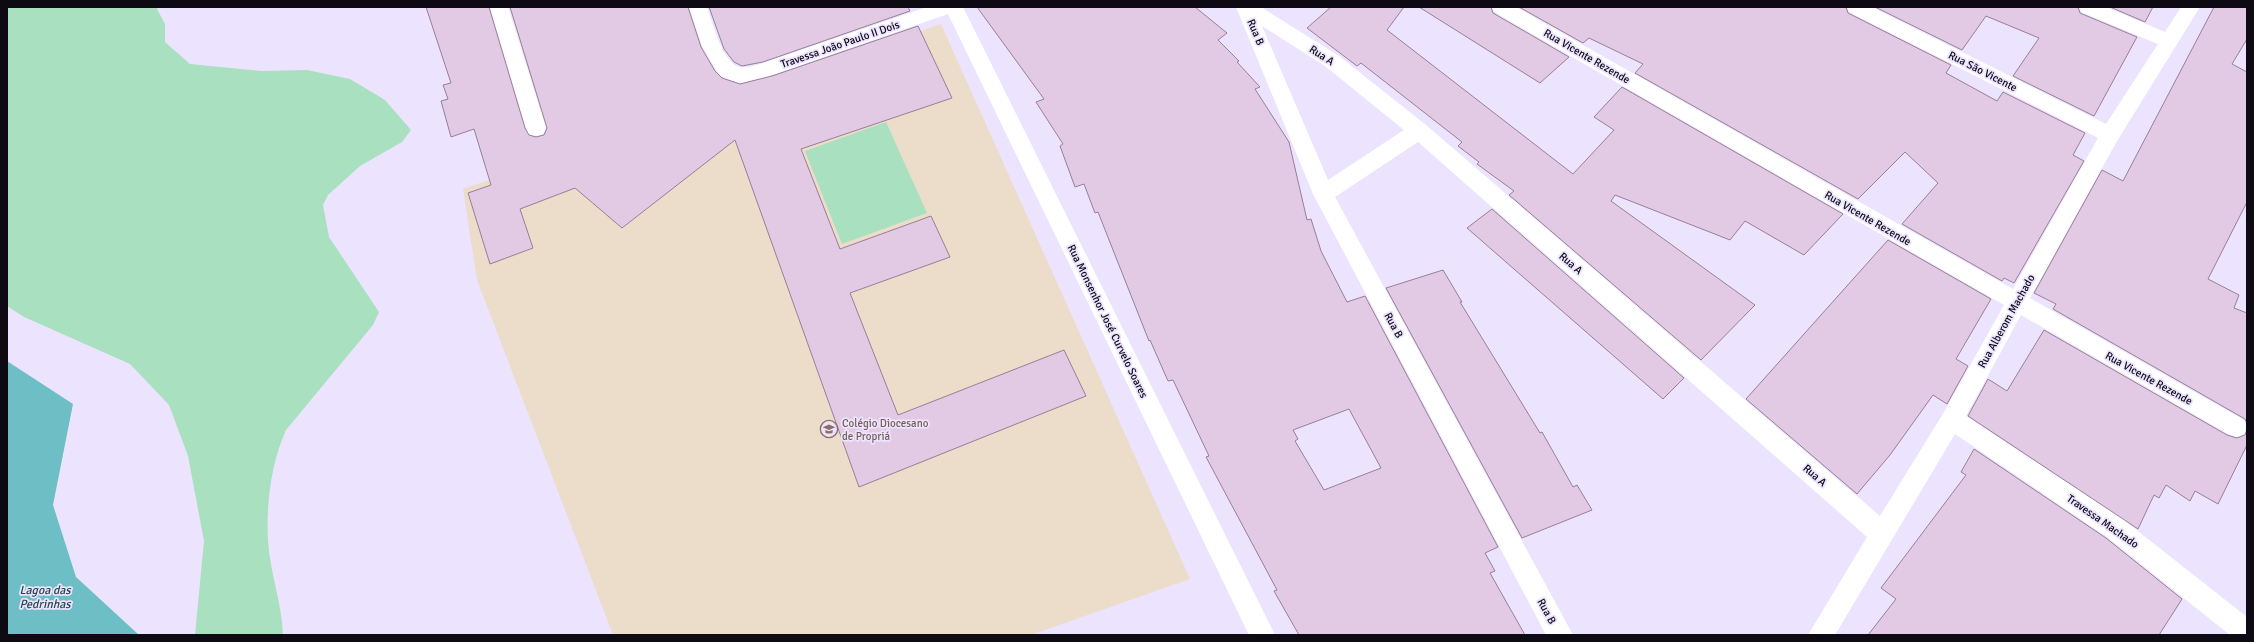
<svg xmlns="http://www.w3.org/2000/svg" width="2254" height="642" viewBox="0 0 2254 642" font-family="Signika,sans-serif">
	<rect width="100%" height="100%" fill="#ece4fe"/>
	<!-- education -->
	<path fill="#ecdcca" d="M941,24L1190,579L1031,635H613L477,280L463,189Z"/>
	<!-- green -->
	<g fill="#a9e0bf">
		<path d="M7,7H158L157,9L165,24V42L190,64L261,71L307,70L350,79L385,100L411,130L402,142L360,166L328,195L323,205L329,237L379,312L373,325L286,430C271,463 266,505 268,541C270,573 282,603 283,635H195L204,541L188,456L169,405L130,364L24,317L7,306Z"/>
		<path d="M886,122L927,213L842,244L805,151Z"/>
	</g>
	<!-- water -->
	<path fill="#6ebec6" d="M7,361L73,404L53,505L76,577L139,635H7Z"/>
	<!-- building -->
	<g fill="#e3cae4" stroke="#967f97" fill-rule="evenodd">
		<path d="M426,7H489L525,128L529,135L536,137L544,135L547,128L510,7H688L701,47L715,71L722,78L740,84L772,76L918,26L952,98L801,149L840,249L931,216L950,257L850,293L898,415L1064,350L1086,396L859,487L735,140L622,228L575,188L520,209L533,248L490,264L468,193L491,185L474,129L451,137L441,101L448,99L443,85L451,83Z"/>
		<path d="M709,7H908L910,11L763,62L742,66L734,62L724,49Z"/>
		<path d="M977,7H1195L1227,33L1218,40L1239,61L1237,62L1260,87L1255,89L1289,142L1307,220L1311,219L1321,251L1347,302L1365,296L1498,547L1485,553L1495,571L1490,573L1525,635H1299L1274,591L1277,590L1206,457L1209,456L1173,380L1168,381L1150,340L1149,341L1098,212L1095,213L1084,184L1075,187L1060,146L1063,144L1036,102L1044,99ZM1349,409L1381,468L1324,490L1295,441L1298,439L1293,430Z"/>
		<path d="M1331,7H1404L1387,30L1573,174L1614,130L1594,117L1622,87L1843,214L1804,255L1745,221L1730,240L1615,195L1611,201L1755,305L1701,360L1509,195L1514,191L1477,164L1479,162L1458,146L1462,142L1361,63L1357,66L1307,28Z"/>
		<path d="M1419,7H1491L1493,13L1569,57L1540,83Z"/>
		<path d="M1519,7H1846L1848,13L1951,65L1946,73L1997,101L2003,92L2085,133L2073,155L2084,161L2014,283L2004,278L2002,281L1902,224L1938,183L1905,152L1858,199L1635,73L1643,64L1589,38L1583,43Z"/>
		<path d="M1875,7H2078L2080,13L2137,37L2094,116L2013,76L2039,38L1986,16L1962,50Z"/>
		<path d="M2110,7H2153L2145,22Z"/>
		<path d="M2214,7H2247V39L2232,64L2247,72V202L2208,279L2239,295L2234,308L2247,313V423L2245,419L2053,309L2056,304L2034,293L2102,170L2123,181Z"/>
		<path d="M1492,209L1684,378L1663,399L1467,228Z"/>
		<path d="M1888,240L1991,299L1956,359L1968,366L1947,404L1933,395L1890,455L1857,494L1746,399Z"/>
		<path d="M1443,270L1462,302H1460L1540,433L1542,432L1573,487L1577,485L1592,510L1522,538L1386,288Z"/>
		<path d="M2044,330L2227,435L2237,438L2245,435L2247,430V445L2218,504L2195,491L2190,501L2166,485L2159,498L2154,495L2138,529L1968,416L1988,379L2007,391Z"/>
		<path d="M1974,449L2106,538L2182,599L2159,635H1868L1896,599L1881,588L1966,475L1961,472Z"/>
	</g>
	<g fill="none" stroke-linecap="round" stroke-linejoin="round">
		<!-- street -->
		<g fill="#fff" fill-rule="evenodd">
			<path d="M490,7H508L546,128L543,134L536,136L529,134L526,128Z"/>
			<path d="M689,7H707C712,21 722,62 739,67C746,69 756,65 763,63L927,7H963L1275,635H1249L948,14L772,75L740,83L722,77L716,70L702,46Z"/>
			<path d="M1236,7H1261L1339,56L1426,125L1880,516L1944,412L2004,305L1494,12L1492,7H1516L2013,289L2098,138L1849,12L1847,7H1872L2106,124L2158,44L2081,12L2079,7H2106L2165,32L2181,7H2200L2117,141L2030,298L2244,420L2247,426L2244,434L2236,437L2228,434L2021,315L1966,416L2125,521L2247,617V635H2230L2107,537L1955,434L1835,635H1808L1867,537L1418,142L1335,197L1573,635H1546L1313,194ZM1262,26L1325,66L1404,130L1328,180Z"/>
		</g>
	</g>
	<!-- icons -->
	<defs>
		<symbol id="school-ring" viewBox="-11 -11 22 22"><circle r="9.5" fill="#ece4fe" stroke="#8d6e63" stroke-width="1.5"/><path d="M0-5L7-2L0 1L-7-2ZM-4 1L0 2.5L4 1V4Q0 6-4 4Z" fill="#8d6e63"/></symbol>
	</defs>
	<g fill-rule="evenodd">
		<use href="#school-ring" x="819" y="419" width="20" height="20"/>
	</g>
	<g text-anchor="middle" stroke-width="3.5" stroke-linejoin="round" paint-order="stroke">
		<!-- street labels -->
		<g font-size="11" fill="#0d0a14" stroke="#ece4fe">
			<text transform="translate(1256 32) rotate(67)" y="4">Rua B</text>
			<text transform="translate(840 44) rotate(-19)" y="4">Travessa João Paulo II Dois</text>
			<text transform="translate(1322 55) rotate(33)" y="4">Rua A</text>
			<text transform="translate(1587 56) rotate(30)" y="4">Rua Vicente Rezende</text>
			<text transform="translate(1983 71) rotate(27)" y="4">Rua São Vicente</text>
			<text transform="translate(1868 218) rotate(30)" y="4">Rua Vicente Rezende</text>
			<text transform="translate(1571 263) rotate(41)" y="4">Rua A</text>
			<text transform="translate(1108 321) rotate(64)" y="4">Rua Monsenhor José Curvelo Soares</text>
			<text transform="translate(2006 321) rotate(-61)" y="4">Rua Alberom Machado</text>
			<text transform="translate(1394 325) rotate(62)" y="4">Rua B</text>
			<text transform="translate(2149 378) rotate(29)" y="4">Rua Vicente Rezende</text>
			<text transform="translate(1815 475) rotate(41)" y="4">Rua A</text>
			<text transform="translate(2103 521) rotate(35)" y="4">Travessa Machado</text>
			<text transform="translate(1547 611) rotate(62)" y="4">Rua B</text>
		</g>
		<!-- education labels -->
		<g font-size="11" fill="#785e54" stroke="#ece4fe" text-anchor="start">
			<text x="842" y="427">Colégio Diocesano<tspan x="842" dy="13">de Propriá</tspan></text>
		</g>
		<!-- water labels -->
		<g font-size="12" font-style="italic" fill="#22484c" stroke="#ece4fe">
			<text x="45" y="594">Lagoa das<tspan x="45" dy="14">Pedrinhas</tspan></text>
		</g>
	</g>
	<!-- border -->
	<rect width="2254" height="642" fill="none" stroke="#0d0a14" stroke-width="16"/>
</svg>
